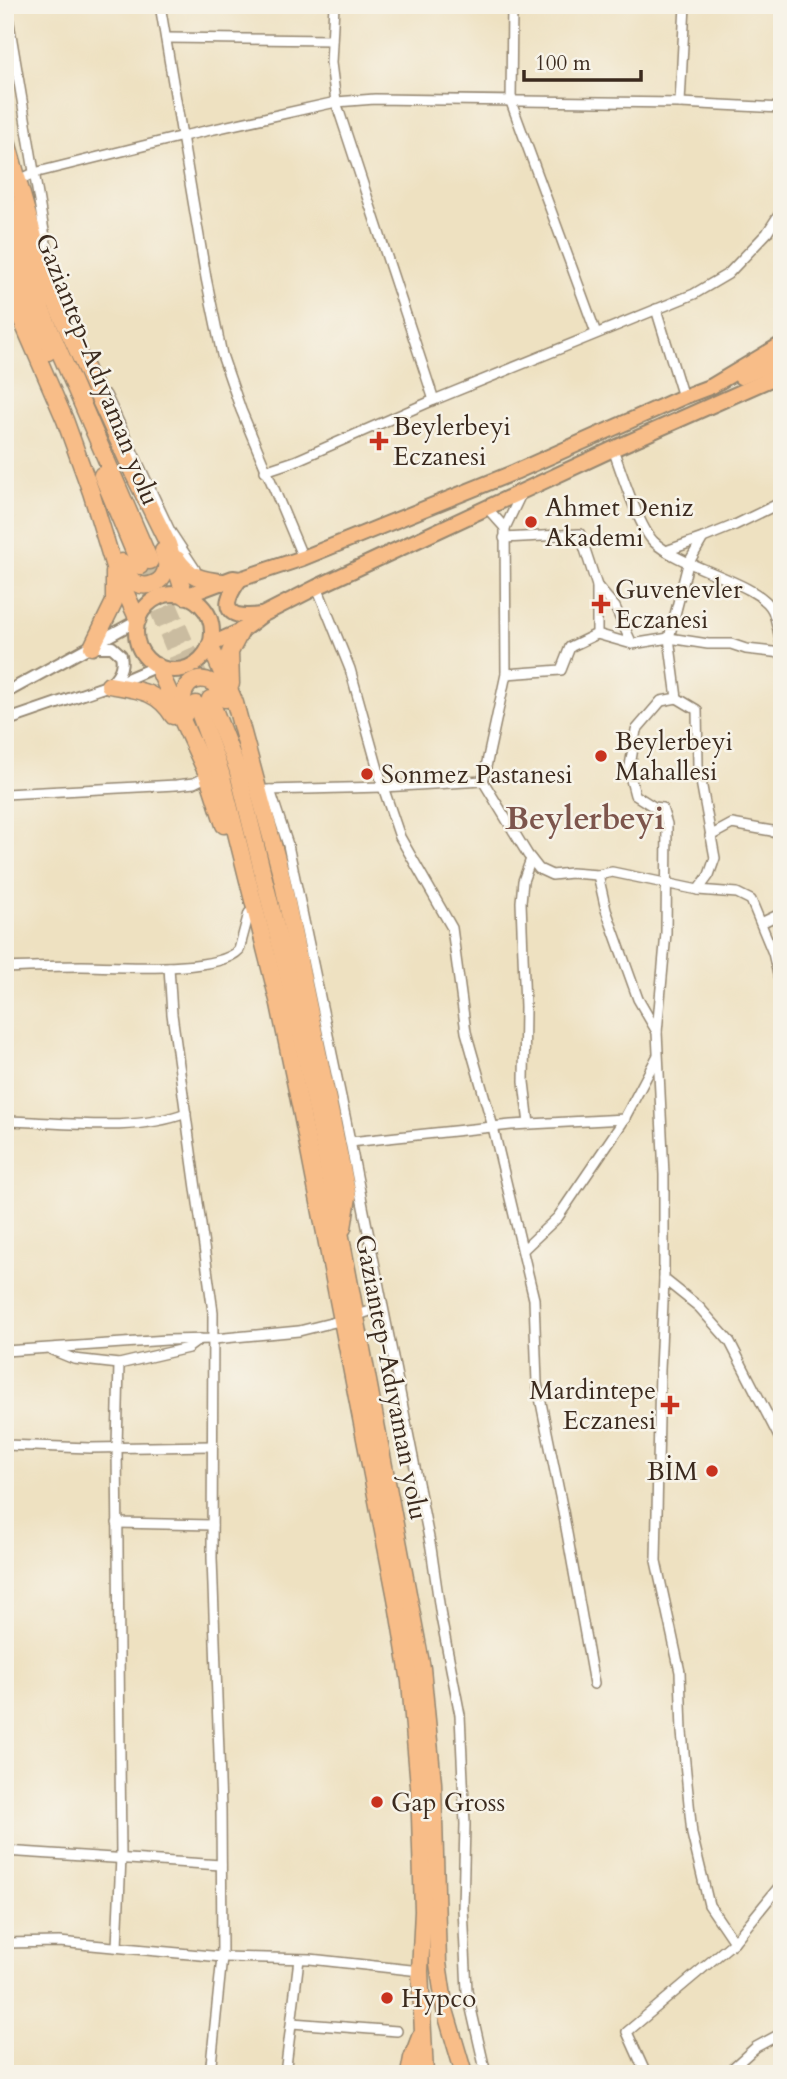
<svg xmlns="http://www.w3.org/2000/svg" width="787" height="2079" viewBox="0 0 787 2079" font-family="Cardo,serif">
	<rect width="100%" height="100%" fill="#f7f3e8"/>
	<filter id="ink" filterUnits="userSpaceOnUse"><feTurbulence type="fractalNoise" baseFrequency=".0143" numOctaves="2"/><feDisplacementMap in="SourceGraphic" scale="14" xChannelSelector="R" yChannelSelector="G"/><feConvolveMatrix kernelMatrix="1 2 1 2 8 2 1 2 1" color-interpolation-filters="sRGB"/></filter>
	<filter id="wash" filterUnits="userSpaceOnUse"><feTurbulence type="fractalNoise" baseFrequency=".00686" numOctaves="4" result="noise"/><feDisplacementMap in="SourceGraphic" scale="28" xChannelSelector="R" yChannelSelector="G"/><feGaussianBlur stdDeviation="1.57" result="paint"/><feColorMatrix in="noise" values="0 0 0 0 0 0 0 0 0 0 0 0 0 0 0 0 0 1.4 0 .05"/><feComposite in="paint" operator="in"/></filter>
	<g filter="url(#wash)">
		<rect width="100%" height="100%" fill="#eee1c1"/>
	</g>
	<g filter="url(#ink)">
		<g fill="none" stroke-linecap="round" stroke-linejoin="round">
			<!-- trunk-tunnel -->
			<g stroke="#cabca0" stroke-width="16" stroke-dasharray="16 8" stroke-linecap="butt">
				<path d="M150,561L210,699"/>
				<path d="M140,566L196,704"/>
			</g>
			<defs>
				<g id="minor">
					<path d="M6,5L46,243L79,338"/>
					<path d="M160,5L206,278L222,355L241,410L303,558"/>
					<path d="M334,5L331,63L336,102L434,400"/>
					<path d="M512,5L511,102L596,333"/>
					<path d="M166,38L332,40"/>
					<path d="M680,103L685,5"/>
					<path d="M17,181L34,173L183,136L336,102L375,99L680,103L782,108"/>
					<path d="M656,309L683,397"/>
					<path d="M106,395L170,531L195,569"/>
					<path d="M613,449C621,471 639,528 654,542C681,568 761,583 773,611C777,622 779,636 782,648"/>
					<path d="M265,471L295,461L434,400L694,294L728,274L767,233L782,210"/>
					<path d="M522,492L505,528L506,674L483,781L528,855L539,869L552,875L571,873L598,875L612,872L698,890L737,893L751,900L773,953L782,992"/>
					<path d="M487,508L505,528"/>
					<path d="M504,538L580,534L597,586V634L570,647L561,670L506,674"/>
					<path d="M666,551L703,538"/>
					<path d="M597,586L615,607L632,644"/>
					<path d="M317,587L350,669L383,787L400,837L452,928L466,1032L493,1127L534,1299L537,1383L563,1511L594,1684"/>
					<path d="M597,634L632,644L669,638L708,644H731L746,649L782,653"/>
					<path d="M677,698L661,701L636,730L629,772L635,795L654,807L662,808L667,824L666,933L657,1032L664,1175V1279L660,1370L656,1561L680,1672L682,1732L692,1834L709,1905L734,1942"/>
					<path d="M267,790L383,787L483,781"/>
					<path d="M270,790L288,845L345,1116L431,1548L441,1617L460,1715L465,1824L463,1908L467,1991L486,2074"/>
					<path d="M5,794L176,785L194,783L208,776"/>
					<path d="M710,836L732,824L772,831L782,838"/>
					<path d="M598,875L606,910L638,999L657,1032"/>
					<path d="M698,890L709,875L715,858L698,765L697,710L677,698L669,638L688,564L703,538L735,525L782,502"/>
					<path d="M761,923L782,913"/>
					<path d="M169,967L172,1014L213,1312L212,1558L221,1809L222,1957L210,2074"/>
					<path d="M5,968C30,967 56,966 81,966C114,966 217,974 239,950L249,913"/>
					<path d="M5,1121C61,1122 134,1133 186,1113"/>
					<path d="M529,1124L524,1082L525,1007L521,902L523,881L531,859"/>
					<path d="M350,1142L511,1125L625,1119"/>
					<path d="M523,1250L558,1217L622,1123L657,1057"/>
					<path d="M664,1279L699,1307L730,1342L782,1443"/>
					<path d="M52,1350L74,1359L119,1364L188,1348L200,1339"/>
					<path d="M5,1351L167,1340L214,1339L299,1331L343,1320L382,1307"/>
					<path d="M5,1445L90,1448L212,1446"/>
					<path d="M117,1523L212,1525"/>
					<path d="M5,1851L221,1865"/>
					<path d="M5,1943L59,1942L222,1957L310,1959L420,1971"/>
					<path d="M117,1947L121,1857L117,1447L119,1364"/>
					<path d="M292,2023L397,2031"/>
					<path d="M285,2074L299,1959"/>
					<path d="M646,2074L627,2032L734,1942L782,1883"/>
					<path d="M726,2074L756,2047L782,2033"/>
				</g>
				<g id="tertiary">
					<path d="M95,647H112L121,655C124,668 118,676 109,685"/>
					<path d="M5,693L138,620"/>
					<path d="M5,721L127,679L157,666"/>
				</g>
				<g id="primary">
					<path d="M741,377L782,360"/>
					<path d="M240,579C219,607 226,620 261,615"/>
					<circle cx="174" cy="632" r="38"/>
					<path d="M185,596L233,578L240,579L303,558L515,472L683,397L712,386L782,344"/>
					<path d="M210,645L241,631L262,615L317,587L613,449L782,374"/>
				</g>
				<g id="trunk">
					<path d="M5,134L47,284L134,475L168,544L185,596"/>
					<path d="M5,193L42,311L150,561"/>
					<path d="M5,243L48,352"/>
					<path d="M5,275L19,314L65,420L91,492L114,567L138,620"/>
					<path d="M102,475L140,566"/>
					<path d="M177,559C189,577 202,580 223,582"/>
					<path d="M122,562C125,569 128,577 134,582C146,590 164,583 166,568C167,562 165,557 163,551"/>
					<path d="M210,645L235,703L281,874L348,1197L343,1228"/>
					<path d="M92,647L114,602V572"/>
					<path d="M157,666L208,776L224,825"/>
					<path d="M231,684L230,652L241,631"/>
					<path d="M109,685C137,690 157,690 173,716"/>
					<path d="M210,699L237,768L293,997L318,1115L422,1668L433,1783L438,1963L445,2010L464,2074"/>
					<path d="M196,704L221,773L279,1004L302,1115L396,1598L410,1682L419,1786L423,1911L420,1971L425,2074"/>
					<path d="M185,714C173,679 211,665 225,699"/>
					<path d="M409,2074L412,2058L420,2037"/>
				</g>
			</defs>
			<!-- minor casing -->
			<use href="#minor" stroke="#948670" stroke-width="12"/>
			<!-- tertiary casing -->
			<use href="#tertiary" stroke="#948670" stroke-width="14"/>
			<!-- primary casing -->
			<use href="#primary" stroke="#948670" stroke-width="18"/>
			<!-- trunk casing -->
			<use href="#trunk" stroke="#948670" stroke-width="19"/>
			<!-- minor -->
			<use href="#minor" stroke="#fff" stroke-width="9"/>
			<!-- tertiary -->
			<use href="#tertiary" stroke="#fff" stroke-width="10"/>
			<!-- primary -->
			<use href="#primary" stroke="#f8bd88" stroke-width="14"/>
			<!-- trunk -->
			<use href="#trunk" stroke="#f8bd88" stroke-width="16"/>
		</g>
	</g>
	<!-- markers -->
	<g fill="#c8321e" stroke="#f7f3e8" stroke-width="2.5">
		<path d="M375.5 430.5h7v7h7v7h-7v7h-7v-7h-7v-7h7z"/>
		<circle cx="531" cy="522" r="7"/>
		<path d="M597.5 593.5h7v7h7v7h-7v7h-7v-7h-7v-7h7z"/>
		<circle cx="601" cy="756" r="7"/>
		<circle cx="367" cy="774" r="7"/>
		<path d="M666.5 1394.5h7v7h7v7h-7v7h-7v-7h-7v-7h7z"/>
		<circle cx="712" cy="1471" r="7"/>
		<circle cx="377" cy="1802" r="7"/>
		<circle cx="387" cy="1998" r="7"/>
	</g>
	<g text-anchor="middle" stroke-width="5" stroke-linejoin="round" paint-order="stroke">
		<!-- street labels -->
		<g font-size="26" fill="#3b2a1e" stroke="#f7f3e8">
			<text transform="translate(98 369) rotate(68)" y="9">Gaziantep-Adıyaman yolu</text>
			<text transform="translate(392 1377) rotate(79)" y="9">Gaziantep-Adıyaman yolu</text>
		</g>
		<!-- poi labels -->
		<g font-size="26" fill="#3b2a1e" stroke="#f7f3e8" text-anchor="start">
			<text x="393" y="435">Beylerbeyi<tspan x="393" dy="30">Eczanesi</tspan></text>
			<text x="545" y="516">Ahmet Deniz<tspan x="545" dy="30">Akademi</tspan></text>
			<text x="615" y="598">Guvenevler<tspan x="615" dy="30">Eczanesi</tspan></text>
			<text x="615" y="750">Beylerbeyi<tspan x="615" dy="30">Mahallesi</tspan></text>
			<text x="381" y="783">Sonmez Pastanesi</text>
			<text x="656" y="1399" text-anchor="end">Mardintepe<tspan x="656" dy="30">Eczanesi</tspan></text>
			<text x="698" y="1480" text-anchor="end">BİM</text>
			<text x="391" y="1811">Gap Gross</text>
			<text x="401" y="2007">Hypco</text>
		</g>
		<!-- district labels -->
		<g font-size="33" font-weight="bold" fill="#7d554c" stroke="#f7f3e8">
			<text x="585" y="829">Beylerbeyi</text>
		</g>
	</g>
	<!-- margin -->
	<rect width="787" height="2079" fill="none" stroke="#f7f3e8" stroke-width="28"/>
	<!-- scale -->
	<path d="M524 70v10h117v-10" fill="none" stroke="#3b2a1e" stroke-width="3.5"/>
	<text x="535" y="70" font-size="21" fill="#3b2a1e" stroke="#f7f3e8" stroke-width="5" paint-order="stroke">100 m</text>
</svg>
